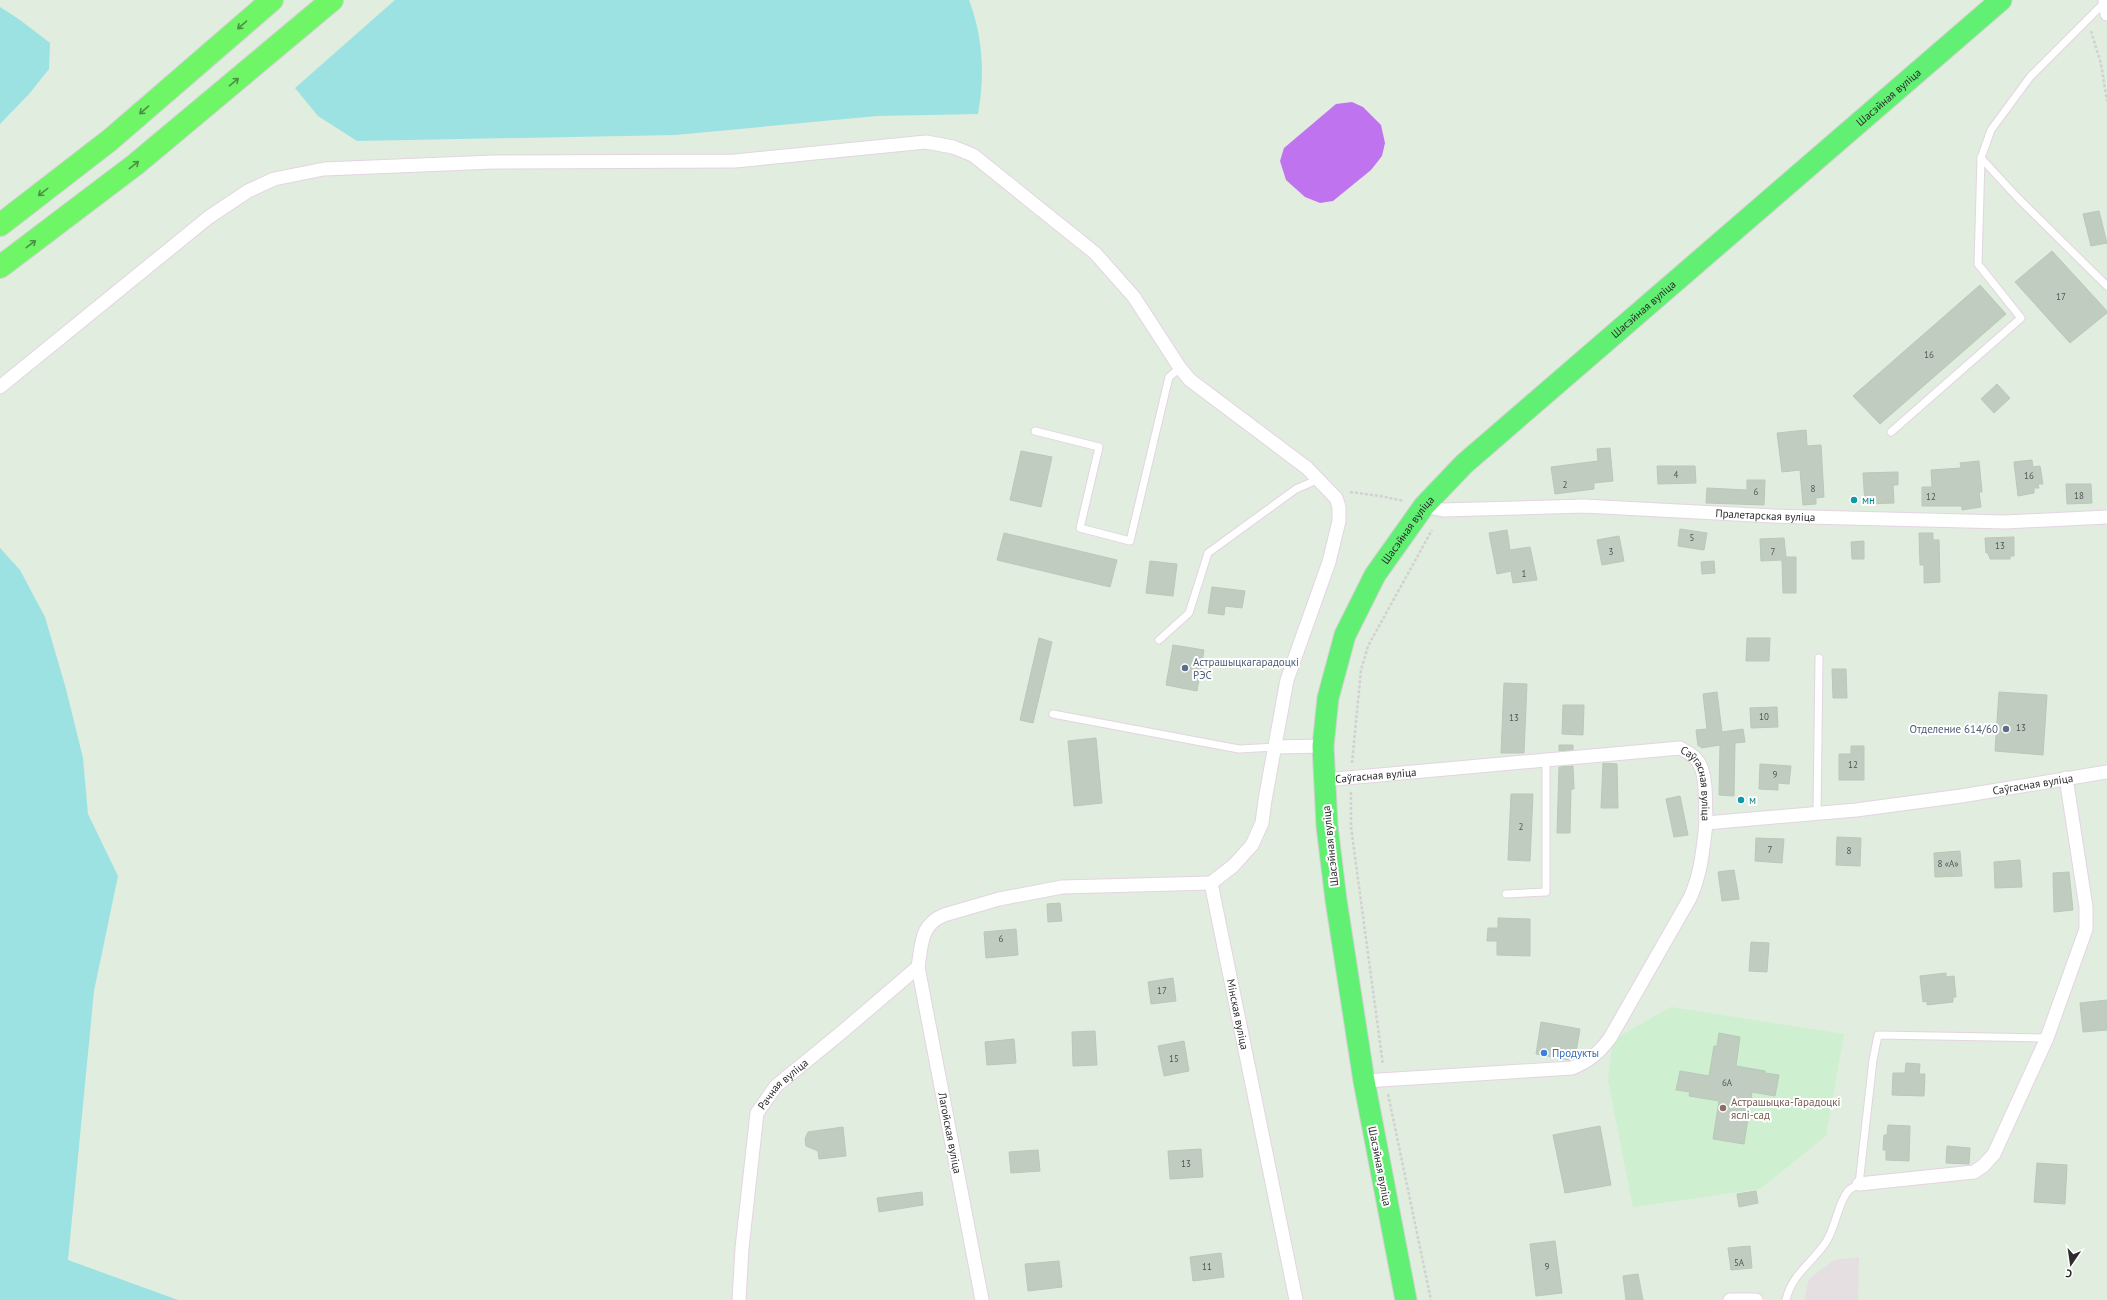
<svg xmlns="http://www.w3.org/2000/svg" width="2107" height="1300" viewBox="0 0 2107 1300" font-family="'PT Sans',sans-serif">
	<rect width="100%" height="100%" fill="#e0eddf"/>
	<!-- industrial -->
	<path fill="#e6dfe2" d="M1859,1257L1858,1300H1804L1809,1279L1834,1260Z"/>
	<!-- education -->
	<path fill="#ceefd0" d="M1671,1007L1844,1034L1826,1136L1760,1189L1633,1207L1608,1080L1613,1040Z"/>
	<!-- green -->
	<g fill="#9ce2e3">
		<path d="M395,0H969C983,37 985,75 978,114L877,116L675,135L357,141L318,116L295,88Z"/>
		<path d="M0,7L20,20L50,43L49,69L29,94L0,124Z"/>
		<path d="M0,548L20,570L45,617L66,689L83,758L88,814L118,876L94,991L68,1260L178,1300H0Z"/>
	</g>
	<!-- water -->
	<path fill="#c073ee" d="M1352,102L1363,107L1381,125L1385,143L1382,156L1371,170L1333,201L1320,203L1305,197L1286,180L1280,161L1284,148L1336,104Z"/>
	<!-- building -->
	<g fill="#c1ccc1" stroke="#b8c9b8">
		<path d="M2099,211L2107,243L2091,246L2083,214Z"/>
		<path d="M2052,251L2107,311V313L2070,343L2015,282Z"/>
		<path d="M1980,285L2006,314L1880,424L1853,396Z"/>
		<path d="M1997,384L2010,398L1994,413L1981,399Z"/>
		<path d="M1806,430L1807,446L1821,445L1824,497L1816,498V504L1803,505L1800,470L1782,472L1777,433Z"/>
		<path d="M1610,448L1613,481L1594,483V489L1555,494L1551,467L1598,461L1597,449Z"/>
		<path d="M1021,451L1052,457L1041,507L1010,500Z"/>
		<path d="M2032,460L2033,467L2040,466L2043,484H2038L2039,488H2034V493L2018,496L2014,462Z"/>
		<path d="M1979,461L1982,492H1979L1981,507L1962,510V506H1922V487H1932L1931,470L1961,468L1960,463Z"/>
		<path d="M1657,466H1695L1696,483L1658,484Z"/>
		<path d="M1898,472V485H1893L1894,503L1865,504L1863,473Z"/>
		<path d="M1747,480H1765L1764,505L1706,503L1707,488L1747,490Z"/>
		<path d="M2066,484H2091L2092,503L2067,504Z"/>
		<path d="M1680,529L1707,533L1704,550L1678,546Z"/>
		<path d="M1507,530L1510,550L1530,547L1537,580L1513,583L1511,571L1497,574L1489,533Z"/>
		<path d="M1004,533L1117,560L1110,587L997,560Z"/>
		<path d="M1919,533H1933V540H1939L1940,582L1924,583V565H1920Z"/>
		<path d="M1619,536L1624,561L1602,565L1597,540Z"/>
		<path d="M2014,537V556H2010V559H1990L1988,553H1986L1985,538Z"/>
		<path d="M1784,538L1786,557H1796V593H1783L1782,560L1761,561L1760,539Z"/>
		<path d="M1864,541V559H1852L1851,542Z"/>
		<path d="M1150,561L1177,564L1173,596L1146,593Z"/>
		<path d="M1714,561L1715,573L1702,574L1701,562Z"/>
		<path d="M1212,587L1245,591L1242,608L1225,606L1224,615L1208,613Z"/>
		<path d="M1039,638L1052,642L1033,723L1020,720Z"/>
		<path d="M1747,638H1770L1769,661H1746Z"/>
		<path d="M1173,645L1204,650L1197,691L1166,685Z"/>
		<path d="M1832,669H1846L1847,698H1833Z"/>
		<path d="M1504,683L1527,684L1524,753H1501Z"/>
		<path d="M1717,692L1722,732L1743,729L1745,742L1735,743L1734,796L1719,795L1720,745L1701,748V746H1698L1696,730L1707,729L1703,694Z"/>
		<path d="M1999,692L2047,695L2043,755L1995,751Z"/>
		<path d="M1563,705H1584L1583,735L1562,734Z"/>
		<path d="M1777,707L1778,727L1751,728L1750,708Z"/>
		<path d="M1096,738L1102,803L1074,806L1068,741Z"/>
		<path d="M1559,745H1573V750L1559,751Z"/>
		<path d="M1851,746H1864V780H1839V754H1851Z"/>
		<path d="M1603,763L1617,764L1618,808H1601Z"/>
		<path d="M1760,764L1791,766L1789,784L1778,783V790L1759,789Z"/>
		<path d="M1573,766L1574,789H1571L1570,833H1557L1559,767Z"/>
		<path d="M1511,794H1533L1530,861L1508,860Z"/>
		<path d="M1680,796L1688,835L1674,837L1666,799Z"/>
		<path d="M1837,837L1861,838L1860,866L1836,865Z"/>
		<path d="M1756,838L1784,839L1782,863L1755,861Z"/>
		<path d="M1960,851L1962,876L1935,877L1934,853Z"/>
		<path d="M2020,860L2022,887L1995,888L1994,862Z"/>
		<path d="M1734,870L1739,899L1722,901L1718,872Z"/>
		<path d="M2069,872L2073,910L2054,912L2053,873Z"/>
		<path d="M1060,903L1062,921L1048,922L1047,904Z"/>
		<path d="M1498,918L1530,919V956L1497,955V941H1487L1488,928H1498Z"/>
		<path d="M1016,929L1018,955L986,958L984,932Z"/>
		<path d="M1751,942L1769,943L1767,972L1749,971Z"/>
		<path d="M1946,973V977L1954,976L1956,997H1953V1002L1927,1005V1001L1923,1002L1920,976Z"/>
		<path d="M1173,978L1176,1001L1151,1004L1148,982Z"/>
		<path d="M2107,1000V1030L2083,1032L2080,1003Z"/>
		<path d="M1541,1022L1580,1029L1575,1058L1570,1060L1536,1054Z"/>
		<path d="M1095,1031L1097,1065L1073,1066L1072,1032Z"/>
		<path d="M1719,1033L1740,1037L1736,1066L1765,1071V1073L1779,1075L1775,1096L1752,1092L1744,1144L1713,1139L1719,1101L1689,1096L1690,1092L1676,1090L1680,1071L1709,1076L1714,1046H1717Z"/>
		<path d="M1014,1039L1016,1063L987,1065L985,1042Z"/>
		<path d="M1184,1041L1189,1071L1164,1076L1158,1046Z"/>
		<path d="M1906,1063L1920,1064L1919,1074H1925L1924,1096L1892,1095L1893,1073H1905Z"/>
		<path d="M1888,1125L1910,1126L1909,1161L1886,1160V1150H1883L1884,1135H1887Z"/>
		<path d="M1600,1126L1611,1185L1565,1193L1553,1135Z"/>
		<path d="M843,1127L846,1156L819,1159L818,1151L806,1146L805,1139L808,1132Z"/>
		<path d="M1947,1146L1970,1148L1969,1164L1946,1163Z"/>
		<path d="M1201,1149L1203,1177L1170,1179L1168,1151Z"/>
		<path d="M1038,1150L1040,1171L1011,1173L1009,1152Z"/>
		<path d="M2037,1163L2067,1165L2065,1204L2034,1202Z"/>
		<path d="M1756,1191L1758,1203L1739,1207L1737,1194Z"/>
		<path d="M922,1192L923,1205L879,1212L877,1198Z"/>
		<path d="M1555,1241L1562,1293L1536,1296L1530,1244Z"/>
		<path d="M1750,1246L1752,1268L1731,1270L1728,1248Z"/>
		<path d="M1221,1253L1224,1277L1193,1281L1190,1257Z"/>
		<path d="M1059,1261L1062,1287L1028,1291L1025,1264Z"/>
		<path d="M1638,1274L1643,1300H1626L1623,1276Z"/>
	</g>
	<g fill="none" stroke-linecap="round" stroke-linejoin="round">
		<defs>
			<g id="service">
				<path d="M1981,158L2017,197L2107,286"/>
				<path d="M1035,431L1099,447L1080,528L1130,541L1169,377L1180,368"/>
				<path d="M1891,432L2021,318L1978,264L1981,158L1991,130L2030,77L2105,2"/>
				<path d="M1159,640L1189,613L1208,553L1296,489L1319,479"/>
				<path d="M1053,714L1239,749L1275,747"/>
				<path d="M1817,814L1819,658"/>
				<path d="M1506,894L1546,892V761"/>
				<path d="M1786,1300C1791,1275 1813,1262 1826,1242C1836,1227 1837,1205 1848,1191C1851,1188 1856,1186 1859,1184L1873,1060L1878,1035L2047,1038"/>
			</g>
			<g id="minor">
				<path d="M2105,0L2107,14"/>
				<path d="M0,387L209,217L248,191L274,179L324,169L493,162L735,161L926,142L953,147L973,155L1095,253L1134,297L1180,368L1190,380L1307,468L1336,498L1339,507V521L1329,562L1287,680L1265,800L1262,823L1252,845L1233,866L1211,883"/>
				<path id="s1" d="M1424,506L1443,510L1584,506L1773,516L2005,522L2107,517"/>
				<path d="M1275,747L1323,746"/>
				<path id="s2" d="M1324,780L1680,748C1685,751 1692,754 1696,759C1708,771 1705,807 1706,823L1856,810L1961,796L2107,772"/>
				<path id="s3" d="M1211,883L1296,1300"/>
				<path d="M1364,1081L1572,1068C1589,1061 1599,1053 1610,1038L1690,898C1701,874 1703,850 1706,823"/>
				<path d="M1859,1184L1974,1172L1983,1166L1994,1154L2047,1038L2086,929V907L2066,778"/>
				<path id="s4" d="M739,1300L742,1248L757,1113L776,1086L842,1032L918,967"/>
				<path d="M982,1300L918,967C922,944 920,925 944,915L999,899L1062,887L1211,883"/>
				<path d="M1730,1300H1756"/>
			</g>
			<g id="primary">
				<path id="s5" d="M1406,1300L1364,1081L1336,900L1327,826L1323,746L1328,698L1345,635L1375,575L1424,506L1464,464L2001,0"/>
			</g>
			<g id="trunk">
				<path d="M0,225L110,140L272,0"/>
				<path d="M0,267L136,164L332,0"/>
			</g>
		</defs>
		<!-- service casing -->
		<use href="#service" stroke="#e4d4e2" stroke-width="9"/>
		<!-- minor casing -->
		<use href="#minor" stroke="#e4d4e2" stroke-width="15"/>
		<!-- primary casing -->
		<use href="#primary" stroke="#d1d1d1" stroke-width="23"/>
		<!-- trunk casing -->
		<use href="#trunk" stroke="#d1d1d1" stroke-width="24"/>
		<!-- path -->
		<g stroke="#d1d1d1" stroke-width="2.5" stroke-dasharray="3 2" stroke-linecap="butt">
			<path d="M2091,31L2101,64L2107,101"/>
			<path d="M1350,492L1380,496L1404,501"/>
			<path d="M1352,763L1361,670L1368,646L1432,530"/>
			<path d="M1351,792V827L1383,1065"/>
			<path d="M1388,1094L1431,1300"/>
		</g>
		<!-- service -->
		<use href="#service" stroke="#fff" stroke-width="7"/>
		<!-- minor -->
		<use href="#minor" stroke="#fff" stroke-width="13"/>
		<!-- primary -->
		<use href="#primary" stroke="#61f073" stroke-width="21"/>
		<!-- trunk -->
		<use href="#trunk" stroke="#6ef666" stroke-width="22"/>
	</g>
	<!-- one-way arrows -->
	<defs><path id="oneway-shaft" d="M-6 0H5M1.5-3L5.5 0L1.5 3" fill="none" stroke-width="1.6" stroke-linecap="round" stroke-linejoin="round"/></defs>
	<g stroke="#4d9149">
		<use href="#oneway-shaft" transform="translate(242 25) rotate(139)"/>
		<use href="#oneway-shaft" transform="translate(234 82) rotate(-40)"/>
		<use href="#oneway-shaft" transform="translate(144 110) rotate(139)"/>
		<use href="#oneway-shaft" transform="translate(134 165) rotate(-38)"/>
		<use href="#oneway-shaft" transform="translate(43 192) rotate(142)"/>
		<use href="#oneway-shaft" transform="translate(31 244) rotate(-37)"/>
	</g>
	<!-- markers -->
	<g fill="#0f9aa8" stroke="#fff" stroke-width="1.5">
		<circle cx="1854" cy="500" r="4"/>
		<circle cx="1741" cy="800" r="4"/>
	</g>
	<g fill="#5c6f8a" stroke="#fff" stroke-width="1.5">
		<circle cx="1185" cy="668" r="4"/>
		<circle cx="2006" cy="729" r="4"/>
	</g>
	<circle fill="#3f7fe0" stroke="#fff" stroke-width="1.5" cx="1544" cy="1053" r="4"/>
	<circle fill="#8d6e63" stroke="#fff" stroke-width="1.5" cx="1723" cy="1108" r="4"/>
	<g text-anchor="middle" stroke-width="4" stroke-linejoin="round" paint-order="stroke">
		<!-- number labels -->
		<g font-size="9" fill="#515451">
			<text x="2061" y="300">17</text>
			<text x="1929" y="358">16</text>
			<text x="1676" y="478">4</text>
			<text x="2029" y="479">16</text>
			<text x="1565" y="488">2</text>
			<text x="1813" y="492">8</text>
			<text x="1756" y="495">6</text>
			<text x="2079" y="499">18</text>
			<text x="1931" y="500">12</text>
			<text x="1692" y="541">5</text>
			<text x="2000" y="549">13</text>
			<text x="1611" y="555">3</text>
			<text x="1773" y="555">7</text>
			<text x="1524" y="577">1</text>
			<text x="1764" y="720">10</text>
			<text x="1514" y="721">13</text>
			<text x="2021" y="731">13</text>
			<text x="1853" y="768">12</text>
			<text x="1775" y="778">9</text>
			<text x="1521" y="830">2</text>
			<text x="1770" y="853">7</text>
			<text x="1849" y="854">8</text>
			<text x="1948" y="867">8 «А»</text>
			<text x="1001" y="942">6</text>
			<text x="1162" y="994">17</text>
			<text x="1174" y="1062">15</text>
			<text x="1727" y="1086">6А</text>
			<text x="1186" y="1167">13</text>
			<text x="1739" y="1266">5А</text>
			<text x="1207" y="1270">11</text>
			<text x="1547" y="1270">9</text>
		</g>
		<!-- street labels -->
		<g font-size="11" fill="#2c2c2c" stroke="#fff">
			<text dy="4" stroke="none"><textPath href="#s5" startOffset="1445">Шасэйная вуліца</textPath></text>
			<text dy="4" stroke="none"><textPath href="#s5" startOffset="1121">Шасэйная вуліца</textPath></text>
			<text dy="4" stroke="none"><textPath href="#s1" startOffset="342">Пралетарская вуліца</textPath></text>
			<text dy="4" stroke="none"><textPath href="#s5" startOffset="797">Шасэйная вуліца</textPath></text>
			<text dy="4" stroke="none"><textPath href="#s2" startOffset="52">Саўгасная вуліца</textPath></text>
			<text dy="4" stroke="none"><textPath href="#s2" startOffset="772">Саўгасная вуліца</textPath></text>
			<text dy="4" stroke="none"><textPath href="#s2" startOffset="400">Саўгасная вуліца</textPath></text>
			<text transform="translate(1330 846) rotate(-96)" y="4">Шасэйная вуліца</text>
			<text dy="4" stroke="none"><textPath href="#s3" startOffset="134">Мінская вуліца</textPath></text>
			<text dy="4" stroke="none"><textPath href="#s4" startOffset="227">Рачная вуліца</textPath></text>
			<text transform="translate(950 1133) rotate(79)" y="4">Лагойская вуліца</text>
			<text transform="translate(1380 1166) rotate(79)" y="4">Шасэйная вуліца</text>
		</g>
		<!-- culture labels -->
		<g font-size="11" fill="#0d838f" stroke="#fff" text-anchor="start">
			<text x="1862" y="504">мн</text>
			<text x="1749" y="804">м</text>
		</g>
		<!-- service labels -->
		<g font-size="11" fill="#4e5e75" stroke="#fff" text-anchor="start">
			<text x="1193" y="666">Астрашыцкагарадоцкі<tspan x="1193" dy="13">РЭС</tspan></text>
			<text x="1998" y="733" text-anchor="end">Отделение 614/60</text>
		</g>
		<!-- shop labels -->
		<g font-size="11" fill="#366cbe" stroke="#fff" text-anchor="start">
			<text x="1552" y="1057">Продукты</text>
		</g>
		<!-- education labels -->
		<g font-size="11" fill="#785e54" stroke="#fff" text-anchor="start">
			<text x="1731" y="1106">Астрашыцка-Гарадоцкі<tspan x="1731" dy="13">яслі-сад</tspan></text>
		</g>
	</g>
	<!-- north arrow -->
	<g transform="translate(2071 1264) rotate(193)" stroke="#ffffff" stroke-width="3" paint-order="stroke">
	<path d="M0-3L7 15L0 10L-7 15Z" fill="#2c2c2c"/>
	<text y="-6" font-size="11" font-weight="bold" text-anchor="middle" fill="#2c2c2c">С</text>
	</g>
</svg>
